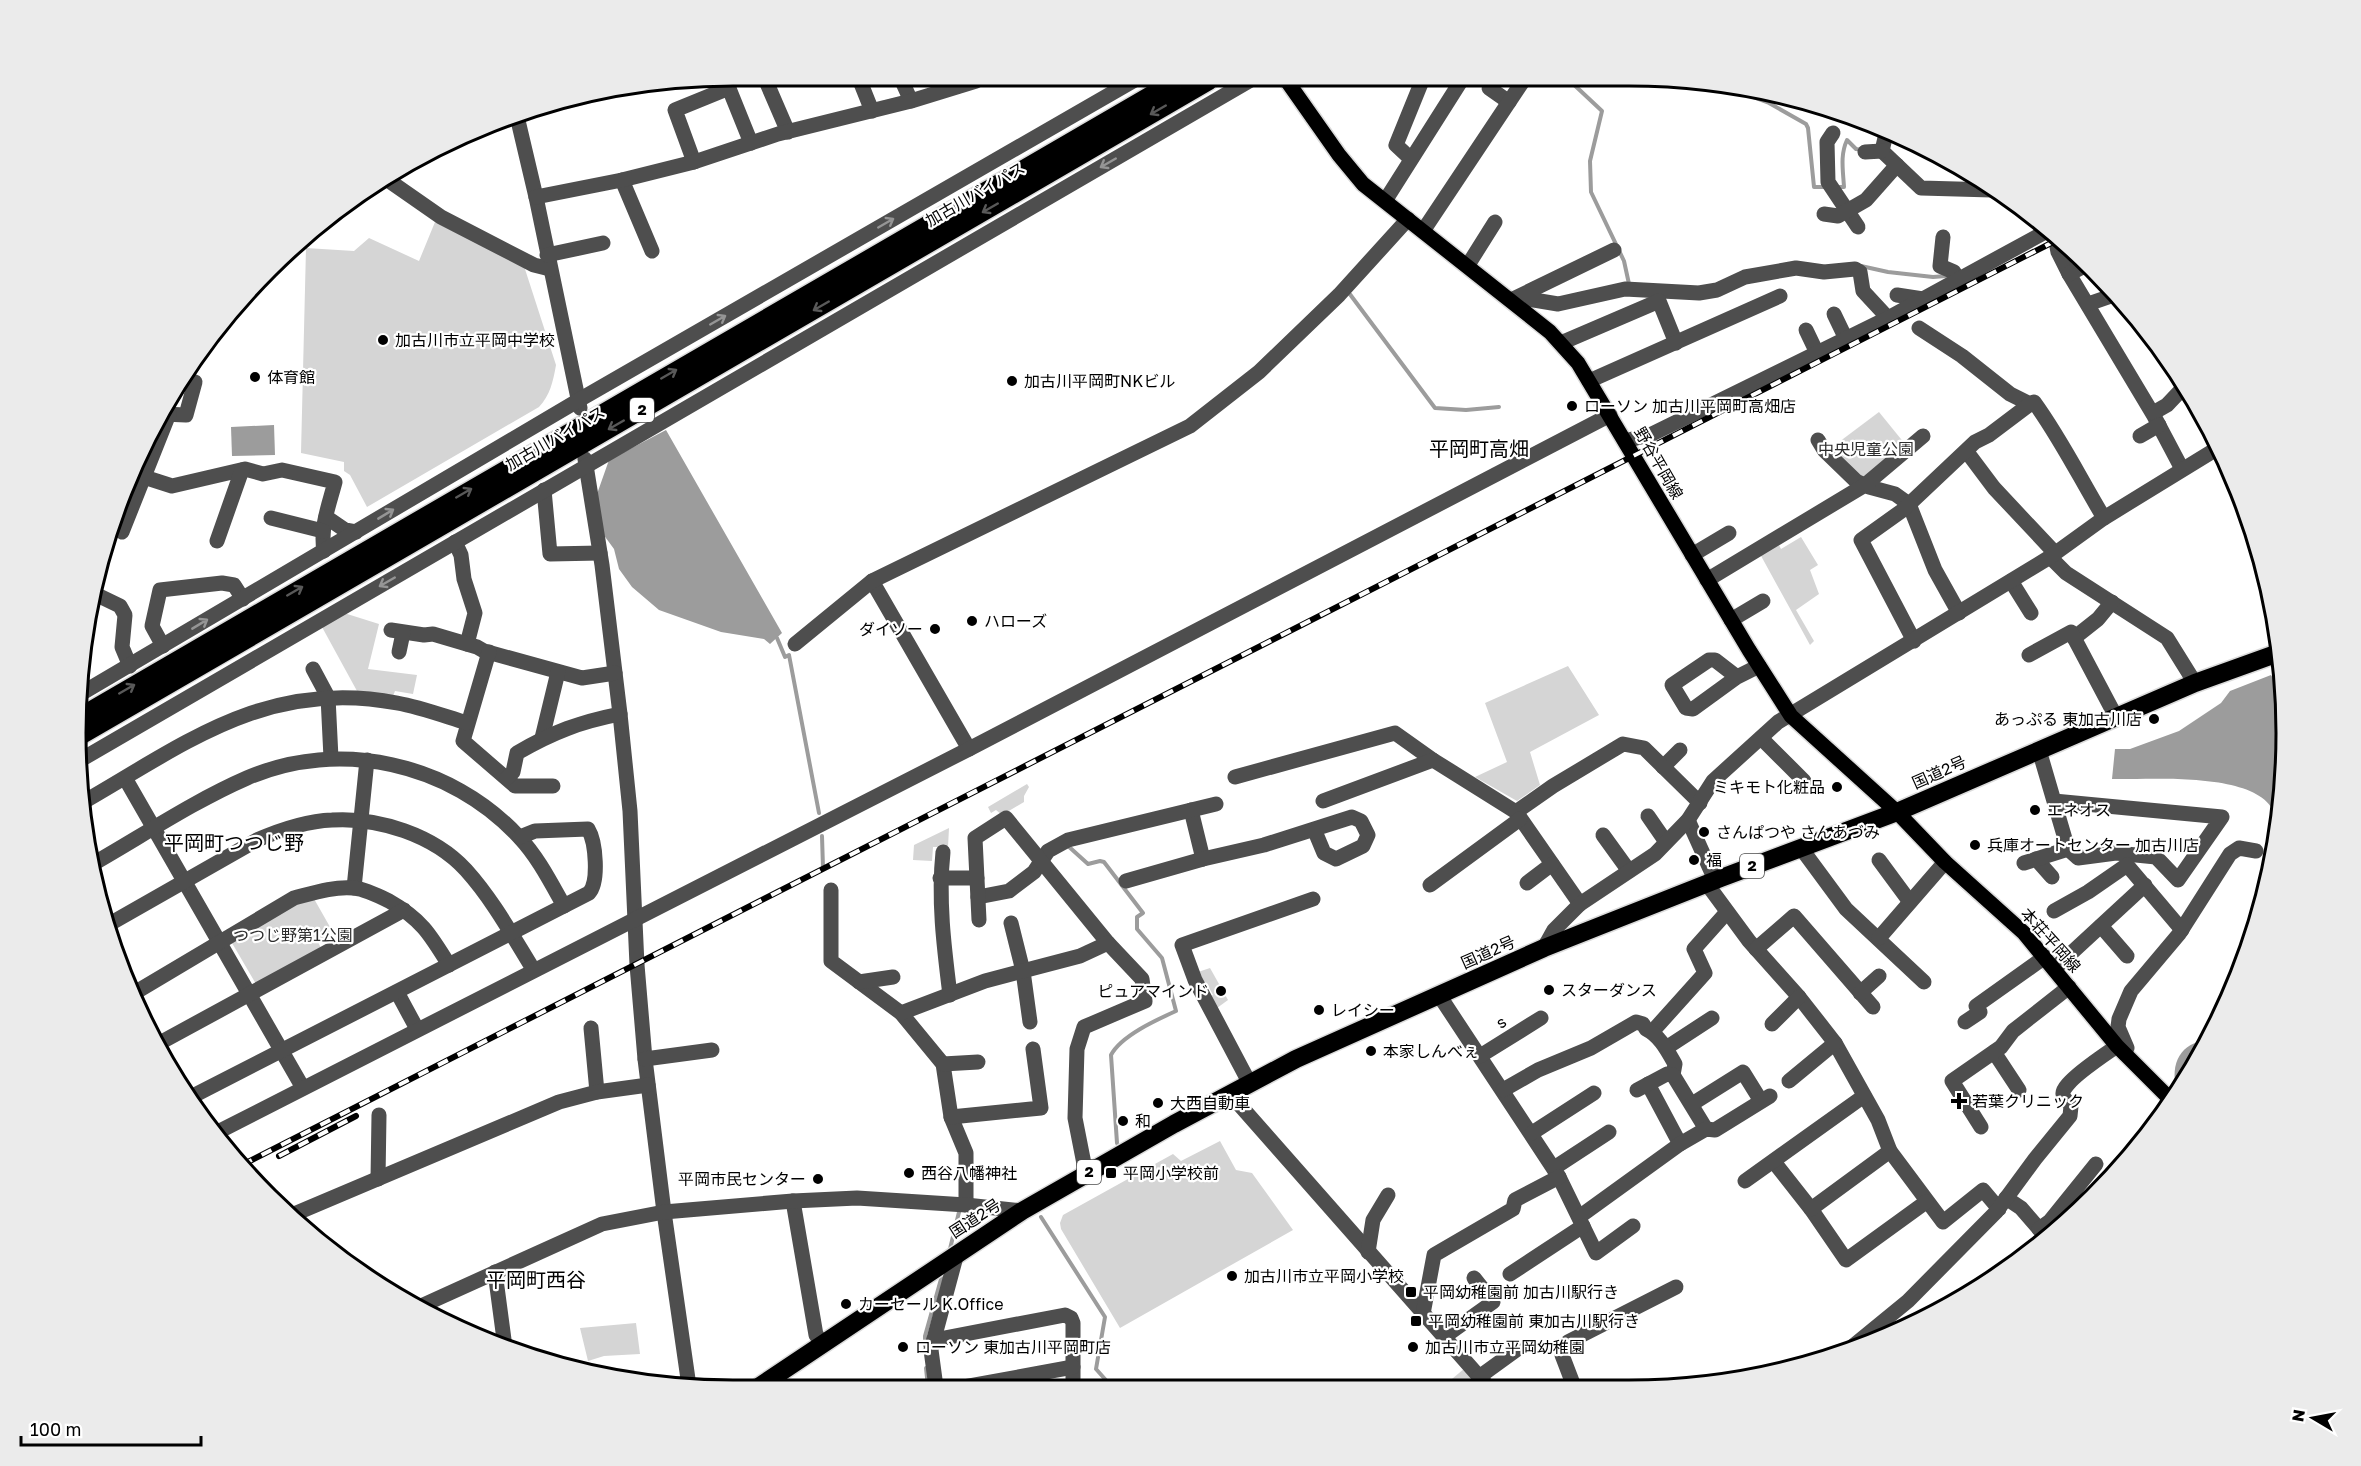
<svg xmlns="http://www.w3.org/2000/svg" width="2361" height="1466" viewBox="0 0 2361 1466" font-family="'Golos Text','Noto Sans JP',sans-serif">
	<rect width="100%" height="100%" fill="#fff"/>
	<!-- green -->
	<g fill="#d5d5d5">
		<path d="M435,222L524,266L556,365C553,382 550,395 539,407L367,507L350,475L344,471V462L301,453L306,248L354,251L369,238L419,261Z"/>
		<path d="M1879,412L1905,444L1865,478H1860L1831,448Z"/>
		<path d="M1801,537L1818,565L1810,570L1819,594L1796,610L1814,641L1810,645L1760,554L1778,543L1781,549Z"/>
		<path d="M344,613L379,624L368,669L417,675L413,694L395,691L393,696L357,691L322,627Z"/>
		<path d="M1568,666L1599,715L1530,752L1540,785L1517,801L1475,777L1507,762L1485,703Z"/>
		<path d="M1027,784L1029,787L1024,796V802L1002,815L996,810L991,813L988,807Z"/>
		<path d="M949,828L948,847H933L932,861L913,860L914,845Z"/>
		<path d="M313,897L334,934L318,942L321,948L256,984L232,943L297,902Z"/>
		<path d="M1210,968L1228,1000L1217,1008L1209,997L1213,995L1207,984L1203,985L1198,972Z"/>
		<path d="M1220,1141L1236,1170L1252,1173L1293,1230L1120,1328L1061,1229L1060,1223L1063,1215L1173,1154L1181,1161Z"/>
		<path d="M636,1323L640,1354L604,1356L588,1361L580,1328Z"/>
		<path d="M1465,1368L1482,1389H1440Z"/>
	</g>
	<!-- water -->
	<g fill="#9c9c9c">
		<path d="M274,425L275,455L232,456L231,427Z"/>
		<path d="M666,430L782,633L770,644L764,639L721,632L659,610L632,587L619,569L614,549L603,534L597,494L609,460Z"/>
		<path d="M2271,675L2282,693L2285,776L2275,834C2274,828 2276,818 2274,812C2256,771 2151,780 2112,779L2115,749H2130L2179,731L2221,703L2230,691Z"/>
		<path d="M2208,1040L2177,1090C2169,1064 2181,1042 2208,1040Z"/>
	</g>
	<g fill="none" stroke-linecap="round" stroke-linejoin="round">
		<!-- stream -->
		<g stroke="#9c9c9c" stroke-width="4">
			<path d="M1570,81L1602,111L1590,161L1591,192L1624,261L1629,284"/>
			<path d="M1710,81L1769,103L1806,124L1808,128L1814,187H1825"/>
			<path d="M1897,135L1907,141"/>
			<path d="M1835,187H1844C1843,170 1840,155 1847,140L1856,149L1863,150"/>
			<path d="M1861,266L1888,272L1933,277L1946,276"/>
			<path d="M1349,293L1435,408L1466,410L1499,407"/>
			<path d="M777,638L785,657L789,655L819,813"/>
			<path d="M822,836L823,868"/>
			<path d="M1067,845L1088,864L1100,861L1104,862L1143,913L1137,917V929L1162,958L1176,1011C1156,1020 1121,1036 1111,1055L1117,1143"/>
			<path d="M1041,1217L1105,1317L1096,1369L1112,1387"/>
			<path d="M949,1253L960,1208"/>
			<path d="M925,1346V1336L943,1272"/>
			<path d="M926,1368L928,1387"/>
		</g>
		<defs>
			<path id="major" d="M1287,81L1339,155L1363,184L1550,332L1578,363L1749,650L1791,716L1897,812L1945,862L2024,933L2117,1046L2171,1100"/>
			<g id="highway">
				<path d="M76,719L1175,81"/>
				<path d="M75,739L1209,81"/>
				<path d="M760,1386L1022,1211L1174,1124L1296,1059L1544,948L1721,878L1897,812L2195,683L2281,652"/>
			</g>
		</defs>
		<!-- major casing -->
		<use href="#major" stroke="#dbdbdb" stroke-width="18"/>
		<!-- highway casing -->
		<use href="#highway" stroke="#dbdbdb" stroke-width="21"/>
		<!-- minor -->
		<g stroke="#4e4e4e" stroke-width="15">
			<path d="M726,81L751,143"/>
			<path d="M766,81L788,132"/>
			<path d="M860,81L872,111"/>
			<path d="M902,81L911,101"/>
			<path d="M1489,88L1509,102"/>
			<path d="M516,112L536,197L580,408"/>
			<path d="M1887,129L1882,151L1921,188L1992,190"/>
			<path d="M1833,133L1827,142L1828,182L1858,227"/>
			<path d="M1865,152L1882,151"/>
			<path d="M1411,159L1396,145L1422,81"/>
			<path d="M694,162L675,110L729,88"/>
			<path d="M385,178L441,217L534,265L550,269"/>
			<path d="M622,180L652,251"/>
			<path d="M536,197L622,180L694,162L778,134L911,101L976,81"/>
			<path d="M1385,201L1461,81"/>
			<path d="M1824,214L1838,216L1866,200L1897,165"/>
			<path d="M1423,231L1523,81"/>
			<path d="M2055,236L2058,252L2069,274L2154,416L2182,469"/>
			<path d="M1943,237L1940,266L1954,272L1958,280"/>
			<path d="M1614,250L1511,300L1528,299L1558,304L1625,289L1699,293L1717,290L1745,277L1796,268L1824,272L1855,269L1860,272L1863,291L1888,318"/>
			<path d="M547,255L603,243"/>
			<path d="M1468,265L1495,222"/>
			<path d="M2069,274L2086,265"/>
			<path d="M1897,295L1923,299"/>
			<path d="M2088,304L2117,294"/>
			<path d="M1834,314L1846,339"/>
			<path d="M1919,328L1962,356L2010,394L2030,404"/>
			<path d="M1806,330L1817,353"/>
			<path d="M1561,343L1659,301L1676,343"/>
			<path d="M1589,381L1780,296"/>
			<path d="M2153,413L2167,405L2185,386"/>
			<path d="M163,414L186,415L195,382L180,380"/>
			<path d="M2140,436L2159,425"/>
			<path d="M1818,440L1824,450L1856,481L1869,487L1895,494L1909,504L1935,570L1959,613"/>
			<path d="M1625,441L1652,434L1888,318L2049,230"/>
			<path d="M1967,452L1994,488L2055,553"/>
			<path d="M585,459L602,565L620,714L630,811L637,965L645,1059L664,1212L689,1386"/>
			<path d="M144,477L172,486L245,469L263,474L282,470L335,482C329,505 320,527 324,551"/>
			<path d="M544,490L550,554L600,553"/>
			<path d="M326,517L345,530L356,532"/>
			<path d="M271,518L323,531"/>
			<path d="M122,532L169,414"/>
			<path d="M217,541L242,470"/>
			<path d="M455,542L461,555L464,579L475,613L467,644"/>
			<path d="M1692,555L1729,533"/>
			<path d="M2050,557L2066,573L2167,638L2195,683"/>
			<path d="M1707,580L1865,485L1923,436"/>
			<path d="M872,581L969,749"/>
			<path d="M2011,581L2031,613"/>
			<path d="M93,593L120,606L125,615L122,647L130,666"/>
			<path d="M1731,620L1763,601"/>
			<path d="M391,630L424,635L433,634L477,647L484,651L582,678L615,673"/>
			<path d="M2074,638L2098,619L2112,602"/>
			<path d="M1914,641L1861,540L1903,510L1975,442L1989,435L2030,404L2034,402C2061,439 2081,480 2104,518"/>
			<path d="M795,644L872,581L1190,426L1259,372L1339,295L1408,219"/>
			<path d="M163,646L152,626L160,590L222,583L234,585L243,599"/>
			<path d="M399,652L403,633"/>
			<path d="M489,652L463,741L515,786H553"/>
			<path d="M2029,655L2071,632L2116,717"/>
			<path d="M313,669L328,697L331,758"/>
			<path d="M1737,677L1715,660H1709L1672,685L1686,708L1693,709L1737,677L1759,666"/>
			<path d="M77,696L579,400L1133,81"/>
			<path d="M542,738L558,672"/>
			<path d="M1761,738L1804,781"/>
			<path d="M2039,750L2068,849L2078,858L2116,853L2156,857L2178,880L2222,817L2054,801"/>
			<path d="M77,762L1249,81"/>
			<path d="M1663,767L1680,750"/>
			<path d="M1235,777L1395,733L1433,760L1516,812L1580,904"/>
			<path d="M125,778L303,1088"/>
			<path d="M507,778L513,772L517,753C553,732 580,722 620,714"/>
			<path d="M1323,801L1433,760"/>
			<path d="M80,804C185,744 267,678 397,703C420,707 444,716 467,723"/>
			<path d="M1191,810L1203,859"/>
			<path d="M1516,812L1553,786L1623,744L1644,748L1700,803"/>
			<path d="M1648,816L1666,842"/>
			<path d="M1688,820L1715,880"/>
			<path d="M1603,835L1629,871"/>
			<path d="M1801,848L1846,909L1924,982"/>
			<path d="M943,852C938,900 944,947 950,995"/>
			<path d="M2036,859L2052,877"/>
			<path d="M1879,860L1910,902"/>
			<path d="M2024,863L2068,849"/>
			<path d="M91,865C142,836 194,801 247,778C339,738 451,763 519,837C538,857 551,883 564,906"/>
			<path d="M940,878H977"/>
			<path d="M1126,881L1203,859L1264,845L1352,817L1361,821L1368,835L1363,846L1336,859L1324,853L1314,829"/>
			<path d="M1527,883L1552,864"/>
			<path d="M1707,884L1749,941L1799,997L1835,1043L1878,1120L1890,1151L1943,1222L1983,1190L1999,1209"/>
			<path d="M1430,885L1520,819"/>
			<path d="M354,888L367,760"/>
			<path d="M831,890V961L901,1013L943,1064L951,1117L966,1153V1205"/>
			<path d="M978,897L1009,891L1034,872L1048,851L1068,840L1216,804"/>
			<path d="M2054,911L2088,892L2127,865L2182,930"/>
			<path d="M979,920L975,838L1006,818L1108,943L1142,979L1145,1001L1084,1027L1077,1049L1075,1118L1086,1174"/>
			<path d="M1011,923L1023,971L1030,1022"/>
			<path d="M106,926L257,840C280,830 306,821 332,820C378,817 434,835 466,870C493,900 512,935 533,969"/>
			<path d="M2101,926L2127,956"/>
			<path d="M1879,938L1945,862"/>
			<path d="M1544,948L1554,930L1580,904L1655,854L1688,820L1713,781L1778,722L2050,557L2104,518L2218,448"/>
			<path d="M1756,949L1794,916L1873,1007"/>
			<path d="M2054,969L2145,885"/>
			<path d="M859,982L893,977"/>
			<path d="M397,992L417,1029"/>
			<path d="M1860,993L1879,976"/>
			<path d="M131,995L294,898C313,893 334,886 354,888C365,889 379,896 389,901C421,919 430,934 449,965"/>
			<path d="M1439,995L1559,1177L1596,1253L1633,1226"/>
			<path d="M901,1013L985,981L1080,956L1108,943"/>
			<path d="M1965,1022L1980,1012L1976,1006L2045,957"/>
			<path d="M1772,1024L1799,997"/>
			<path d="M591,1028L597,1092"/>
			<path d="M1652,1032L1705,973L1694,949L1727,912"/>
			<path d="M156,1045L404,910"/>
			<path d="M1666,1048L1712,1018"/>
			<path d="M1994,1052L2019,1090"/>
			<path d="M2124,1053L2127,1048L2118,1027L2119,1019L2131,991L2179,934L2230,854L2239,848L2256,851"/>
			<path d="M1480,1056L1541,1018"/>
			<path d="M645,1059L712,1050"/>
			<path d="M943,1064L978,1062"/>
			<path d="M1789,1081L1835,1043"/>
			<path d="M1250,1084L1195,980L1182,945L1313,899"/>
			<path d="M1648,1084L1680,1144"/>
			<path d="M1503,1090L1538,1070L1591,1048L1636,1022L1643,1024L1646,1029C1660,1036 1667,1050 1675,1064L1673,1075L1706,1129"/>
			<path d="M1637,1090L1667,1074L1673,1075"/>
			<path d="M1230,1094L1490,1389"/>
			<path d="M189,1098L589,893C599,882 596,842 588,829L535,831L520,837"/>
			<path d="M1692,1104L1743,1072L1761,1101"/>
			<path d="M951,1117L1041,1108L1033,1049"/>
			<path d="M1981,1127L1952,1081L2001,1047L2013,1031L2069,987"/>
			<path d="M1532,1133L1594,1093"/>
			<path d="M212,1135L969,749L1610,415"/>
			<path d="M1774,1162L1811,1209L1846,1260L1926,1202"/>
			<path d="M1554,1168L1609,1132"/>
			<path d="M378,1179L379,1115"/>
			<path d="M1745,1181L1864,1096"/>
			<path d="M2006,1198L2021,1208L2047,1238"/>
			<path d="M793,1201L816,1335L823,1343"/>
			<path d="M1811,1209L1890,1151"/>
			<path d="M292,1215L559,1102L597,1092L648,1085"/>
			<path d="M1579,1217L1680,1144L1706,1129L1715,1130L1770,1096"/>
			<path d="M2039,1229L2050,1221L2096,1164"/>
			<path d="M1368,1252L1373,1220L1388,1195"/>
			<path d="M495,1272L505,1347"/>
			<path d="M1510,1274L1583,1226"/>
			<path d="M421,1306L602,1224L664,1212L793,1201L857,1198L966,1205L1022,1211"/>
			<path d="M1423,1314L1434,1255L1513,1209L1515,1200L1559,1177"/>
			<path d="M1444,1337L1493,1302L1474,1278"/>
			<path d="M934,1340L1065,1315L1071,1318L1073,1323V1387"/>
			<path d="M1853,1346L1908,1301L1996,1212L2035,1159L2070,1116L2071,1106C2069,1103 2063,1098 2063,1094C2061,1083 2107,1053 2117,1046"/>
			<path d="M1479,1377L1519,1348"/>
			<path d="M936,1387L931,1350L957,1253"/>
			<path d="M964,1387L1073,1367"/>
			<path d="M1518,1389H1560"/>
			<path d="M1575,1389L1562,1355L1568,1342L1676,1287"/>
		</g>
		<!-- major -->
		<use href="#major" stroke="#000" stroke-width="15"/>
		<!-- highway -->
		<use href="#highway" stroke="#000" stroke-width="18"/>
		<defs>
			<g id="rail">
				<path d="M279,1156L356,1116"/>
				<path d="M242,1165L2059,239"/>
			</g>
		</defs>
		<!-- rail casing -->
		<use href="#rail" stroke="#000" stroke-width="6"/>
		<!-- rail -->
		<use href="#rail" stroke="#fff" stroke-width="4" stroke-dasharray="11" stroke-linecap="butt"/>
	</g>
	<!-- one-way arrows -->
	<defs><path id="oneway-shaft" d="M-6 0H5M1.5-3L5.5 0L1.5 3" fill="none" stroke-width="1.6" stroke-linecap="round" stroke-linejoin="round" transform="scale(1.5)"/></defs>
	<g stroke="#595959">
		<use href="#oneway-shaft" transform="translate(1158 110) rotate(150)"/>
		<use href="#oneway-shaft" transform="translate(990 208) rotate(150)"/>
		<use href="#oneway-shaft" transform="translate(821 306) rotate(150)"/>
		<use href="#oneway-shaft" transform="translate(669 374) rotate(-30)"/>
		<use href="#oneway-shaft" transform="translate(616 425) rotate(150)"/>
		<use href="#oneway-shaft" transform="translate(464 493) rotate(-30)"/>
		<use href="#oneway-shaft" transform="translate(295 591) rotate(-30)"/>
		<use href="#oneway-shaft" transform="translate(127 689) rotate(-30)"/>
	</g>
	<g stroke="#959595">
		<use href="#oneway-shaft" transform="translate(1108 163) rotate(150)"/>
		<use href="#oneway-shaft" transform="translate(886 223) rotate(-30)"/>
		<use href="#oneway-shaft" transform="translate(718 320) rotate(-30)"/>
		<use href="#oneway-shaft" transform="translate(386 514) rotate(-31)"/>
		<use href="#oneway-shaft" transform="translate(387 582) rotate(150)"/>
		<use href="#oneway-shaft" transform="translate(200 624) rotate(-31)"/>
	</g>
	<!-- markers -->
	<g fill="#000" stroke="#fff" stroke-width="2">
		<circle cx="383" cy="340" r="6"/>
		<circle cx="255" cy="377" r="6"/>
		<circle cx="1012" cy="381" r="6"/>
		<circle cx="1572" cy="406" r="6"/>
		<circle cx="972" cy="621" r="6"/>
		<circle cx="935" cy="629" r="6"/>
		<circle cx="2154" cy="719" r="6"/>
		<circle cx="1837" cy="787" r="6"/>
		<circle cx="2035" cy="810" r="6"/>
		<circle cx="1704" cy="832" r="6"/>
		<circle cx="1975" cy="845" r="6"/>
		<circle cx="1694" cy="860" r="6"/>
		<circle cx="1549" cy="990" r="6"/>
		<circle cx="1221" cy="991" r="6"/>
		<circle cx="1319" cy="1010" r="6"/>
		<circle cx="1371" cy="1051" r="6"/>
		<path d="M1956 1092h6v6h6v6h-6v6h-6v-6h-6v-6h6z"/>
		<circle cx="1158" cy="1103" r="6"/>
		<circle cx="1123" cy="1121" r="6"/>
		<circle cx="909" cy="1173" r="6"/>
		<rect x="1105" y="1167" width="12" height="12" rx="3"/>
		<circle cx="818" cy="1179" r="6"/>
		<circle cx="1232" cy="1276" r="6"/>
		<rect x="1405" y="1286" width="12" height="12" rx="3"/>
		<circle cx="846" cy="1304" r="6"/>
		<rect x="1410" y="1315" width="12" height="12" rx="3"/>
		<circle cx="903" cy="1347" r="6"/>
		<circle cx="1413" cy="1347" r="6"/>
	</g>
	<g text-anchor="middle" stroke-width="4.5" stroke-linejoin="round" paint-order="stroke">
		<!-- shield labels -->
		<g fill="#fff" stroke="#4c4c4c" stroke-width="1.5">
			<rect x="630" y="398" width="24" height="24" rx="4.5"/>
			<rect x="1740" y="854" width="24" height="24" rx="4.5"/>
			<rect x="1077" y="1160" width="24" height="24" rx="4.5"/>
		</g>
		<g font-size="15" font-weight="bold" fill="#000">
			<text x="642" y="415">2</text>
			<text x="1752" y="871">2</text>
			<text x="1089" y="1177">2</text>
		</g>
		<!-- street labels -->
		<g font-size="16" fill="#000" stroke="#fff">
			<text transform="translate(975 194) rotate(-30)" y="6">加古川バイパス</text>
			<text transform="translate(555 438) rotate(-30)" y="6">加古川バイパス</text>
			<text transform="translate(1659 463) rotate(60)" y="6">野谷平岡線</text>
			<text transform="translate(1939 772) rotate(-24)" y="6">国道2号</text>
			<text transform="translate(2051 940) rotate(48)" y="6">本荘平岡線</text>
			<text transform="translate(1488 952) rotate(-24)" y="6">国道2号</text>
			<text transform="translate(1501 1022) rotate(-32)" y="6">s</text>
			<text transform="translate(975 1218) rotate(-33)" y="6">国道2号</text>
		</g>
		<!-- poi labels -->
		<g font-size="16" fill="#000" stroke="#fff" text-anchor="start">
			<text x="395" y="346">加古川市立平岡中学校</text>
			<text x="267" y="383">体育館</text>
			<text x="1024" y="387">加古川平岡町NKビル</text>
			<text x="1584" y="412">ローソン 加古川平岡町高畑店</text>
			<text x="984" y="627">ハローズ</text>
			<text x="923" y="635" text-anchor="end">ダイソー</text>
			<text x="2142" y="725" text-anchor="end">あっぷる 東加古川店</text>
			<text x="1825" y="793" text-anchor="end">ミキモト化粧品</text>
			<text x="2047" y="816">エネオス</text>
			<text x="1716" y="838">さんぱつや さんあづみ</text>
			<text x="1987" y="851">兵庫オートセンター 加古川店</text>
			<text x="1706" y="866">福</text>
			<text x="1561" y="996">スターダンス</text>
			<text x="1209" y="997" text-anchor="end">ピュアマインド</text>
			<text x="1331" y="1016">レイシー</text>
			<text x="1383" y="1057">本家しんべぇ</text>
			<text x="1972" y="1107">若葉クリニック</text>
			<text x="1170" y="1109">大西自動車</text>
			<text x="1135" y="1127">和</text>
			<text x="921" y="1179">西谷八幡神社</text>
			<text x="1123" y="1179">平岡小学校前</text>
			<text x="806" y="1185" text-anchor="end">平岡市民センター</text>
			<text x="1244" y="1282">加古川市立平岡小学校</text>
			<text x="1423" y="1298">平岡幼稚園前 加古川駅行き</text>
			<text x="858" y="1310">カーセール K.Office</text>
			<text x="1428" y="1327">平岡幼稚園前 東加古川駅行き</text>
			<text x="915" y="1353">ローソン 東加古川平岡町店</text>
			<text x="1425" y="1353">加古川市立平岡幼稚園</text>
		</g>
		<!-- park labels -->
		<g font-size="16" fill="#2c2c2c" stroke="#fff">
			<text x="1866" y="455">中央児童公園</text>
			<text x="293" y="941">つつじ野第1公園</text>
		</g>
		<!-- quarter labels -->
		<g font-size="20" fill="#000" stroke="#fff">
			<text x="1479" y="456">平岡町高畑</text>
			<text x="234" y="850">平岡町つつじ野</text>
			<text x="536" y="1287">平岡町西谷</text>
		</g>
	</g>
	<!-- crop -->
	<path d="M0 0H2361V1466H0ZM733 86H1629A647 647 0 0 1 2276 733V733A647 647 0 0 1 1629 1380H733A647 647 0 0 1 86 733V733A647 647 0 0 1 733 86Z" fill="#ebebeb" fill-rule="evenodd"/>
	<path fill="none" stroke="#000" stroke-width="3" d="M733 86H1629A647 647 0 0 1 2276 733V733A647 647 0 0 1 1629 1380H733A647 647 0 0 1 86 733V733A647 647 0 0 1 733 86Z"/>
	<!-- north arrow -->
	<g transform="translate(2313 1418) rotate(280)" stroke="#ffffff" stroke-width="4.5" paint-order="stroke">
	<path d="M0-4.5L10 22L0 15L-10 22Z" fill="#000000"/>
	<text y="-9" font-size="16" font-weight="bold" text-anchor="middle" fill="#000000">N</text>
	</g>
	<!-- scale -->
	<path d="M21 1436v9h180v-9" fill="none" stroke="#000000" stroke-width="3"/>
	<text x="30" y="1436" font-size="18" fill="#000000" stroke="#ffffff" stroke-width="4.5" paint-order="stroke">100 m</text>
</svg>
